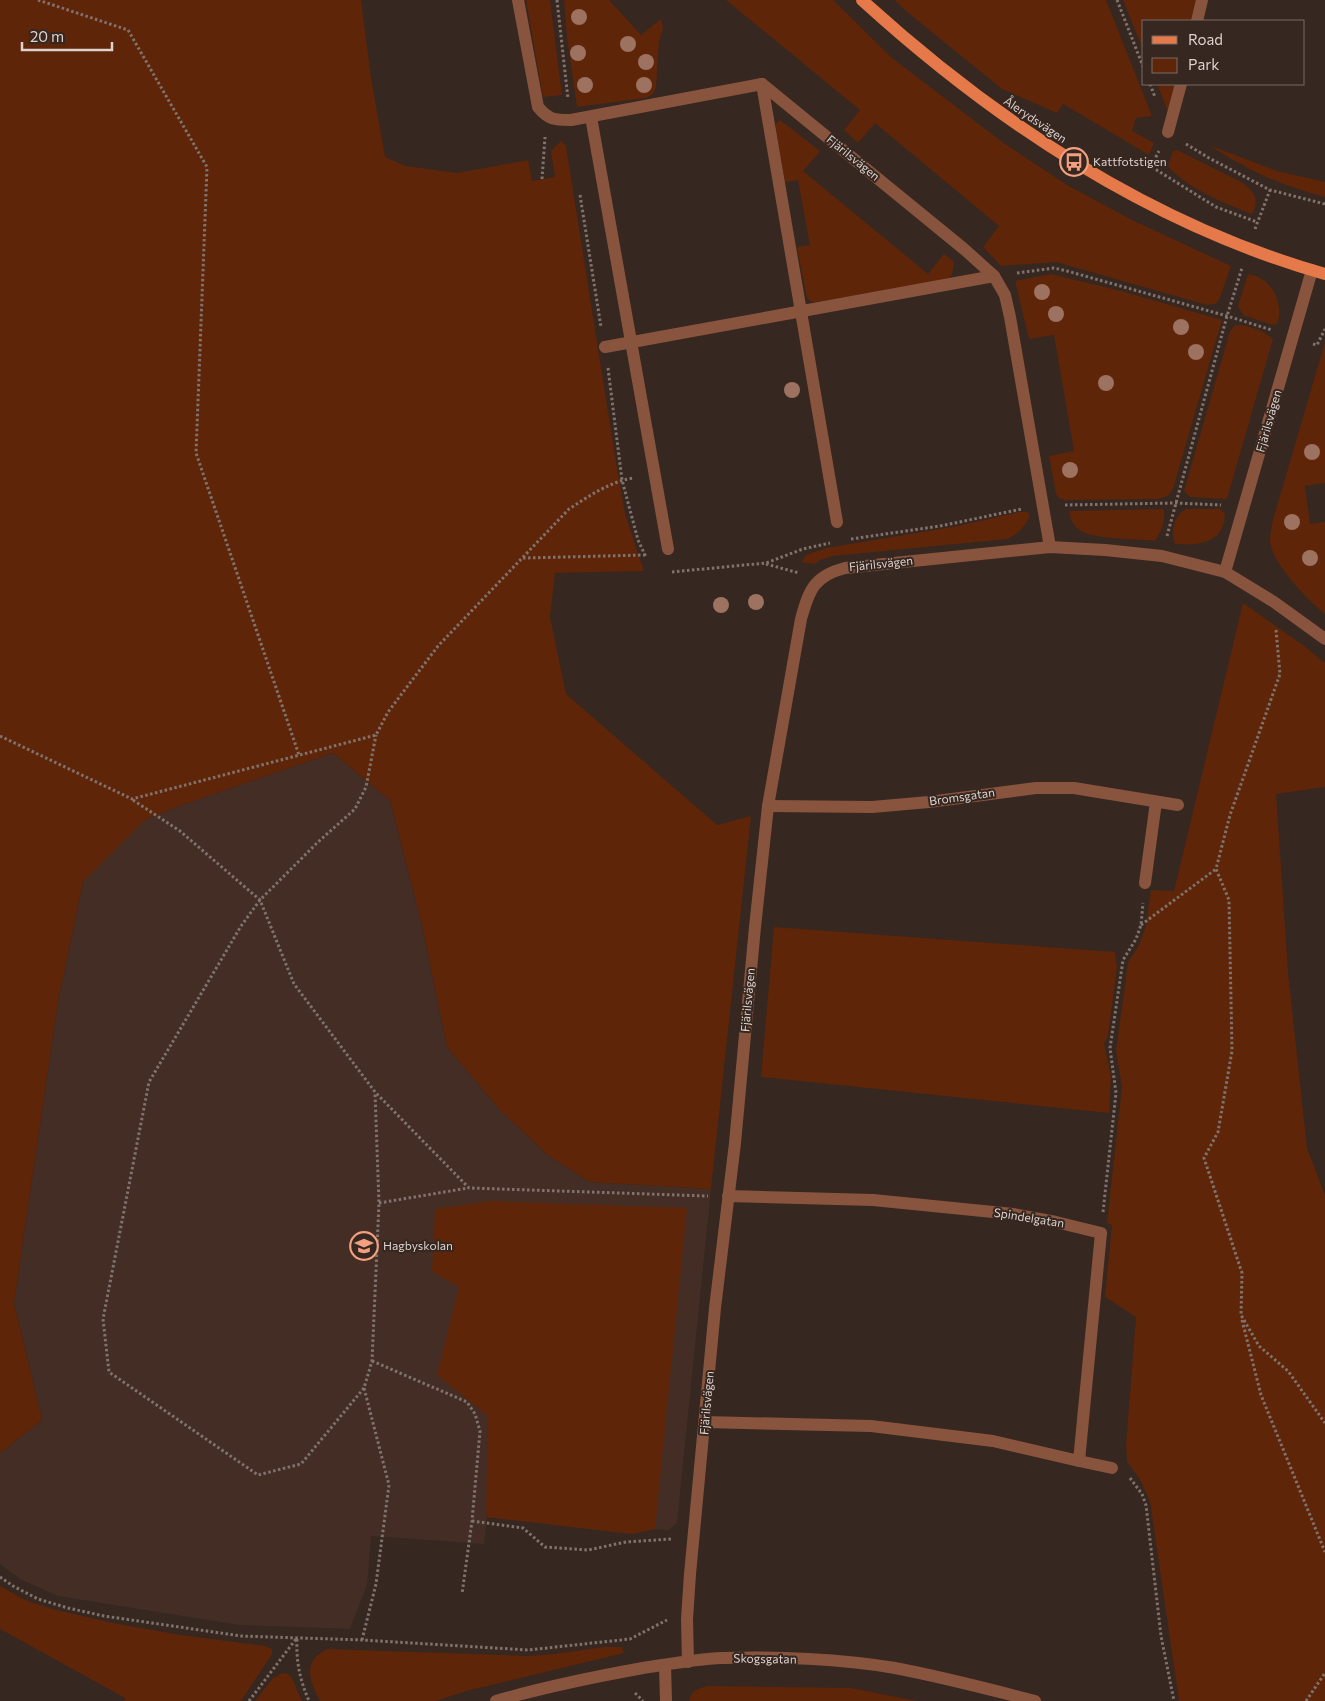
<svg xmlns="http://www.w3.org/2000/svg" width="1325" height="1701" viewBox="0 0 1325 1701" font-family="Commissioner,sans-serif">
	<rect width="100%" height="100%" fill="#362720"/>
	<!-- built -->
	<path fill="#432d24" d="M333,753L390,800L423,929L447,1047L500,1110L549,1156L590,1182L711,1189L677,1523L668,1530L655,1529L632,1534L487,1517L484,1544L371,1536L367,1585L350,1629L239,1625L58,1596L20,1579L0,1564V1453L42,1420L14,1303L58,1001L83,882L145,820L179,806Z"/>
	<!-- green -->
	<g fill="#5e2509">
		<path d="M0,0H361L371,78L385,157L406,166L457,173L528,160L532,181L555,177L551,151L561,141L566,146L615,456L625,514L644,571L555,573L550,617L566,694L717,825L751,816L711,1189L590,1182L549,1156L500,1110L447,1047L423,929L390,800L333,753L179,806L145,820L83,882L58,1001L14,1303L42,1420L0,1453Z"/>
		<path d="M526,0H550L562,95L543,97Z"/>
		<path d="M564,0H609L641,35L661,19L663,28L659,41L656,87L653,94L645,98L577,107L567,37Z"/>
		<path d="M726,0H833L892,58L1005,144L1067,185L1132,220L1231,266L1219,300L1215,304L1207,305L1056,262L1001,266L983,247L999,226L875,123L858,143L844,130L860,110Z"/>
		<path d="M895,0H1106L1152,116L1136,118L1132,131L1154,143L1149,155L1063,104L1057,113L1002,89L907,12Z"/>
		<path d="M1123,0H1196L1190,21H1144V52Z"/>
		<path d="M1157,84H1175L1168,112Z"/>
		<path d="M780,120L820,151L803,171L928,274L944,254L954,262L952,275L946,280L817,302H811L807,298L797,247L810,245L798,180L785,182L776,130V124Z"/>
		<path d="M1209,145L1277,171L1325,182V197C1281,186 1247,170 1209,145Z"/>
		<path d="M1177,150L1243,183C1254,191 1260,200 1252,214C1227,205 1185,187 1168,166L1173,151Z"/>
		<path d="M1051,274L1121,291L1222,320L1173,489L1168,496L1158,499L1065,500L1059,498L1056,494L1049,456L1074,451L1054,335L1029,339L1015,281Z"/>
		<path d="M1248,274C1252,275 1257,276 1260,278C1275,285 1284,309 1277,324L1273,325L1243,315L1238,306Z"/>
		<path d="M1235,325C1248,325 1263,330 1273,339L1227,499L1190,497L1184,491L1230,331Z"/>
		<path d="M1325,342V483L1305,486L1310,524L1325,522V614C1307,599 1275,567 1270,543C1269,537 1272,527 1273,520Z"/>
		<path d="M1163,509C1167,521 1161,531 1155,541C1135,539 1107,539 1088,534C1078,532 1070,522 1069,511Z"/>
		<path d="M1186,509H1220L1225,514C1224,543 1199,546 1175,544C1171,531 1173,516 1186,509Z"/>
		<path d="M1019,512H1027L1030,515C1026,526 1018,534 1007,539L833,556L820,560L815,564L801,562L806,555L827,548L958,526Z"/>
		<path d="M1243,603L1303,645L1325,663V787L1276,794L1288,972L1307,1148L1325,1195V1701H1179L1150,1501L1139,1478L1127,1462L1126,1446L1136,1317L1105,1297L1112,1225L1107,1223L1122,1087L1116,1051L1125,985L1128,962L1138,947L1146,926L1151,890L1174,891Z"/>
		<path d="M774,927L1115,952L1117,967L1108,1036L1104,1044L1111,1076L1109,1113L761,1077Z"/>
		<path d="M490,1201L687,1208L655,1529L632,1534L486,1517L488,1416L437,1375L459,1287L432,1272L435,1209Z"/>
		<path d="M0,1586L25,1600L56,1610L113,1623L181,1635L265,1646L272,1649V1654L241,1701H124L125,1698L0,1629Z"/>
		<path d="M604,1647H622L624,1653L466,1691L436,1701H320C309,1681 302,1660 328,1649L528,1656L554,1654Z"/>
		<path d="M282,1673L288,1674L292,1678L302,1701H255L273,1678Z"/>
		<path d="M708,1686L851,1688L917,1701H689C690,1691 699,1688 708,1686Z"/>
	</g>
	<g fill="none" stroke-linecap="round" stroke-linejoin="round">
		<!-- path -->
		<g stroke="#80736e" stroke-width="3" stroke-dasharray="2.5 2.5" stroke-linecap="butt">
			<path d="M38,0L128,30L207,167L196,453L299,755"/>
			<path d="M557,0L568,99"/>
			<path d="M1117,0L1144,69"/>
			<path d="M1150,84L1155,97"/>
			<path d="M1186,144L1209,158L1270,190L1325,204"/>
			<path d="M1139,159L1216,207L1257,222"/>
			<path d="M1151,166L1159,151"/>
			<path d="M542,179L545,137"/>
			<path d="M580,195L601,327"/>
			<path d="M1255,229L1270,190"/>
			<path d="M1017,273L1054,268L1067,271L1227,316L1272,330"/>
			<path d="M1313,344L1317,345L1325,329"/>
			<path d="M608,368L622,480L638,540L646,557"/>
			<path d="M1065,505L1175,503L1221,505"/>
			<path d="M1167,536L1227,316L1242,268"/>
			<path d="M851,539L940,526L1022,509"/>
			<path d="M523,558L645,555"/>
			<path d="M766,564L799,573"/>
			<path d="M672,572L766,563L803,549L830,543"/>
			<path d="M1276,630L1280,674L1230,815L1216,869L1229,900L1232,1051L1218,1132L1204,1158L1242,1273L1241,1315L1259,1346L1288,1371L1325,1423"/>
			<path d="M0,736L132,799L376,735L388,712L438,646L569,509C589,496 609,482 633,478"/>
			<path d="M133,800L180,831L260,900L294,984L375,1092L469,1188L708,1196"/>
			<path d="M1141,925L1216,869"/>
			<path d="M379,1203L468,1188"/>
			<path d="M1103,1212L1116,1093L1110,1048L1123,960L1136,939L1141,925L1143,903"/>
			<path d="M1242,1320L1261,1395L1325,1552"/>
			<path d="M372,1361L467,1402L475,1414L480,1431L472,1521L462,1594"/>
			<path d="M364,1388L301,1464L258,1475L109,1372L103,1319L149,1082L221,960L241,926L260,900L318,842L355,809L366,787L376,735"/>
			<path d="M1130,1478L1142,1494L1146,1505L1161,1636L1174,1701"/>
			<path d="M472,1521L523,1528L545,1547L588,1550L626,1542L671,1539"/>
			<path d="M0,1577L13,1586L38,1599L68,1608L104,1616L241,1636L362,1640L528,1650L630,1639L667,1620"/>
			<path d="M297,1639C296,1662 300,1680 309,1701"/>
			<path d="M362,1640L376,1584L389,1485L364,1388L372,1361L379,1203L375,1093"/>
			<path d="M635,1693L643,1701"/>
			<path d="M249,1701L296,1639"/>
			<path d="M1306,1701L1325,1673"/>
		</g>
		<!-- minor -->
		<g stroke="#89543e" stroke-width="12">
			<path d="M518,0L538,107C549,120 554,120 571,120L762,84"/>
			<path d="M1197,21L1202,0"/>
			<path d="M762,84L964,249L994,276L1005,295L1010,317L1050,547"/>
			<path d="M762,84L837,522"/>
			<path d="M591,117L668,549"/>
			<path d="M1168,132L1181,84"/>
			<path d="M605,347L994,276"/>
			<path d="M1225,572L1312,270"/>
			<path d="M768,806L872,807L929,802L1036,788H1074L1178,805"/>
			<path d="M1145,883L1156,802"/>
			<path d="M705,1422L871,1426L993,1441L1079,1461L1101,1233L1056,1222L1013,1214L873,1200L728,1196"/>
			<path d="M1079,1461L1112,1468"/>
			<path d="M688,1662L687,1619L690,1574L715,1308L735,1143L755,927L768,806L801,619C809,590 814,576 845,568L1050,547L1105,550L1162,556L1225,572L1274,602L1325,639"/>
			<path d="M665,1665L666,1701"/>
			<path d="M496,1701C544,1687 593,1677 643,1668C669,1664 696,1659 722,1658C775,1656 842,1659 895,1668C942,1677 989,1689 1035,1701"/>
		</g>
		<!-- major -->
		<path stroke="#e5794a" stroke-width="12" d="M862,0C996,122 1149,224 1325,274"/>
	</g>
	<!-- trees -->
	<g fill="#9d7260">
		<circle cx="579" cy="17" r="8"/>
		<circle cx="628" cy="44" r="8"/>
		<circle cx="578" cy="53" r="8"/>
		<circle cx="646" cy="62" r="8"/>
		<circle cx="585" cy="85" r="8"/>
		<circle cx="644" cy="85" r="8"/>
		<circle cx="1042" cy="292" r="8"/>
		<circle cx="1056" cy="314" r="8"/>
		<circle cx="1181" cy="327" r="8"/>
		<circle cx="1196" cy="352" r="8"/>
		<circle cx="1106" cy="383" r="8"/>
		<circle cx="792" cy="390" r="8"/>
		<circle cx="1312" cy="452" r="8"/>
		<circle cx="1070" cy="470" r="8"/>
		<circle cx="1292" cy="522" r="8"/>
		<circle cx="1310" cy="558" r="8"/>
		<circle cx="756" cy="602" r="8"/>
		<circle cx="721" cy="605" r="8"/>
	</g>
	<!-- icons -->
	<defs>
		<symbol id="bus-ring" viewBox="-11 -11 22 22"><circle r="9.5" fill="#362720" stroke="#f2a07f" stroke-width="1.5"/><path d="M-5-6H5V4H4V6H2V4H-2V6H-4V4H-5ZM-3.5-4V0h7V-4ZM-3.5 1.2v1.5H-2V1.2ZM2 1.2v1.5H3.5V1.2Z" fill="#f2a07f"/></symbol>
		<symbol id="school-ring" viewBox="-11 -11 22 22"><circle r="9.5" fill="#362720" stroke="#f2a07f" stroke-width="1.5"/><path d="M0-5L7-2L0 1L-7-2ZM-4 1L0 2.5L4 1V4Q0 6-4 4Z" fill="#f2a07f"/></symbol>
	</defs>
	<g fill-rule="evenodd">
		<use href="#bus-ring" x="1058" y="146" width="32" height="32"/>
		<use href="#school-ring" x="348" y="1230" width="32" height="32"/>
	</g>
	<g text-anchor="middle" stroke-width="4" stroke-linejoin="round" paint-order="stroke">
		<!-- street labels -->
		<g font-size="12" fill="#ddd2ce" stroke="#362720">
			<text transform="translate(1035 120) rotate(34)" y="4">Ålerydsvägen</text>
			<text transform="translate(853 158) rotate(39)" y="4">Fjärilsvägen</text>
			<text transform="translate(1269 421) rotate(-74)" y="4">Fjärilsvägen</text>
			<text transform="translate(881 564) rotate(-6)" y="4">Fjärilsvägen</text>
			<text transform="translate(962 797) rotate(-8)" y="4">Bromsgatan</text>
			<text transform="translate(748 1000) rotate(-85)" y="4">Fjärilsvägen</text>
			<text transform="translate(1029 1218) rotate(9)" y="4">Spindelgatan</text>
			<text transform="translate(707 1403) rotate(-85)" y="4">Fjärilsvägen</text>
			<text transform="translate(765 1659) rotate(1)" y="4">Skogsgatan</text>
		</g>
		<!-- poi labels -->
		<g font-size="12" fill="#ddd2ce" stroke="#362720" text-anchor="start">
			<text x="1093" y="166">Kattfotstigen</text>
			<text x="383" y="1250">Hagbyskolan</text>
		</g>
	</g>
	<!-- legend -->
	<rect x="1142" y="20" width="162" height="65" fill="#362720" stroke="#796b66"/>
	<rect x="1152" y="36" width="25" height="8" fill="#e5794a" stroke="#796b66"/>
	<text x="1188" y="45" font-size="15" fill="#ddd2ce">Road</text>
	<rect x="1152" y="58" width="25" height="15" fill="#5e2509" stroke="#796b66"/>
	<text x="1188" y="70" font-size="15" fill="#ddd2ce">Park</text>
	<!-- scale -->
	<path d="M22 42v8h90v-8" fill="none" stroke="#ddd2ce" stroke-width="2.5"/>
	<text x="30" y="42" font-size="15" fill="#ddd2ce" stroke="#362720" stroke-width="4" paint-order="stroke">20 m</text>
</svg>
